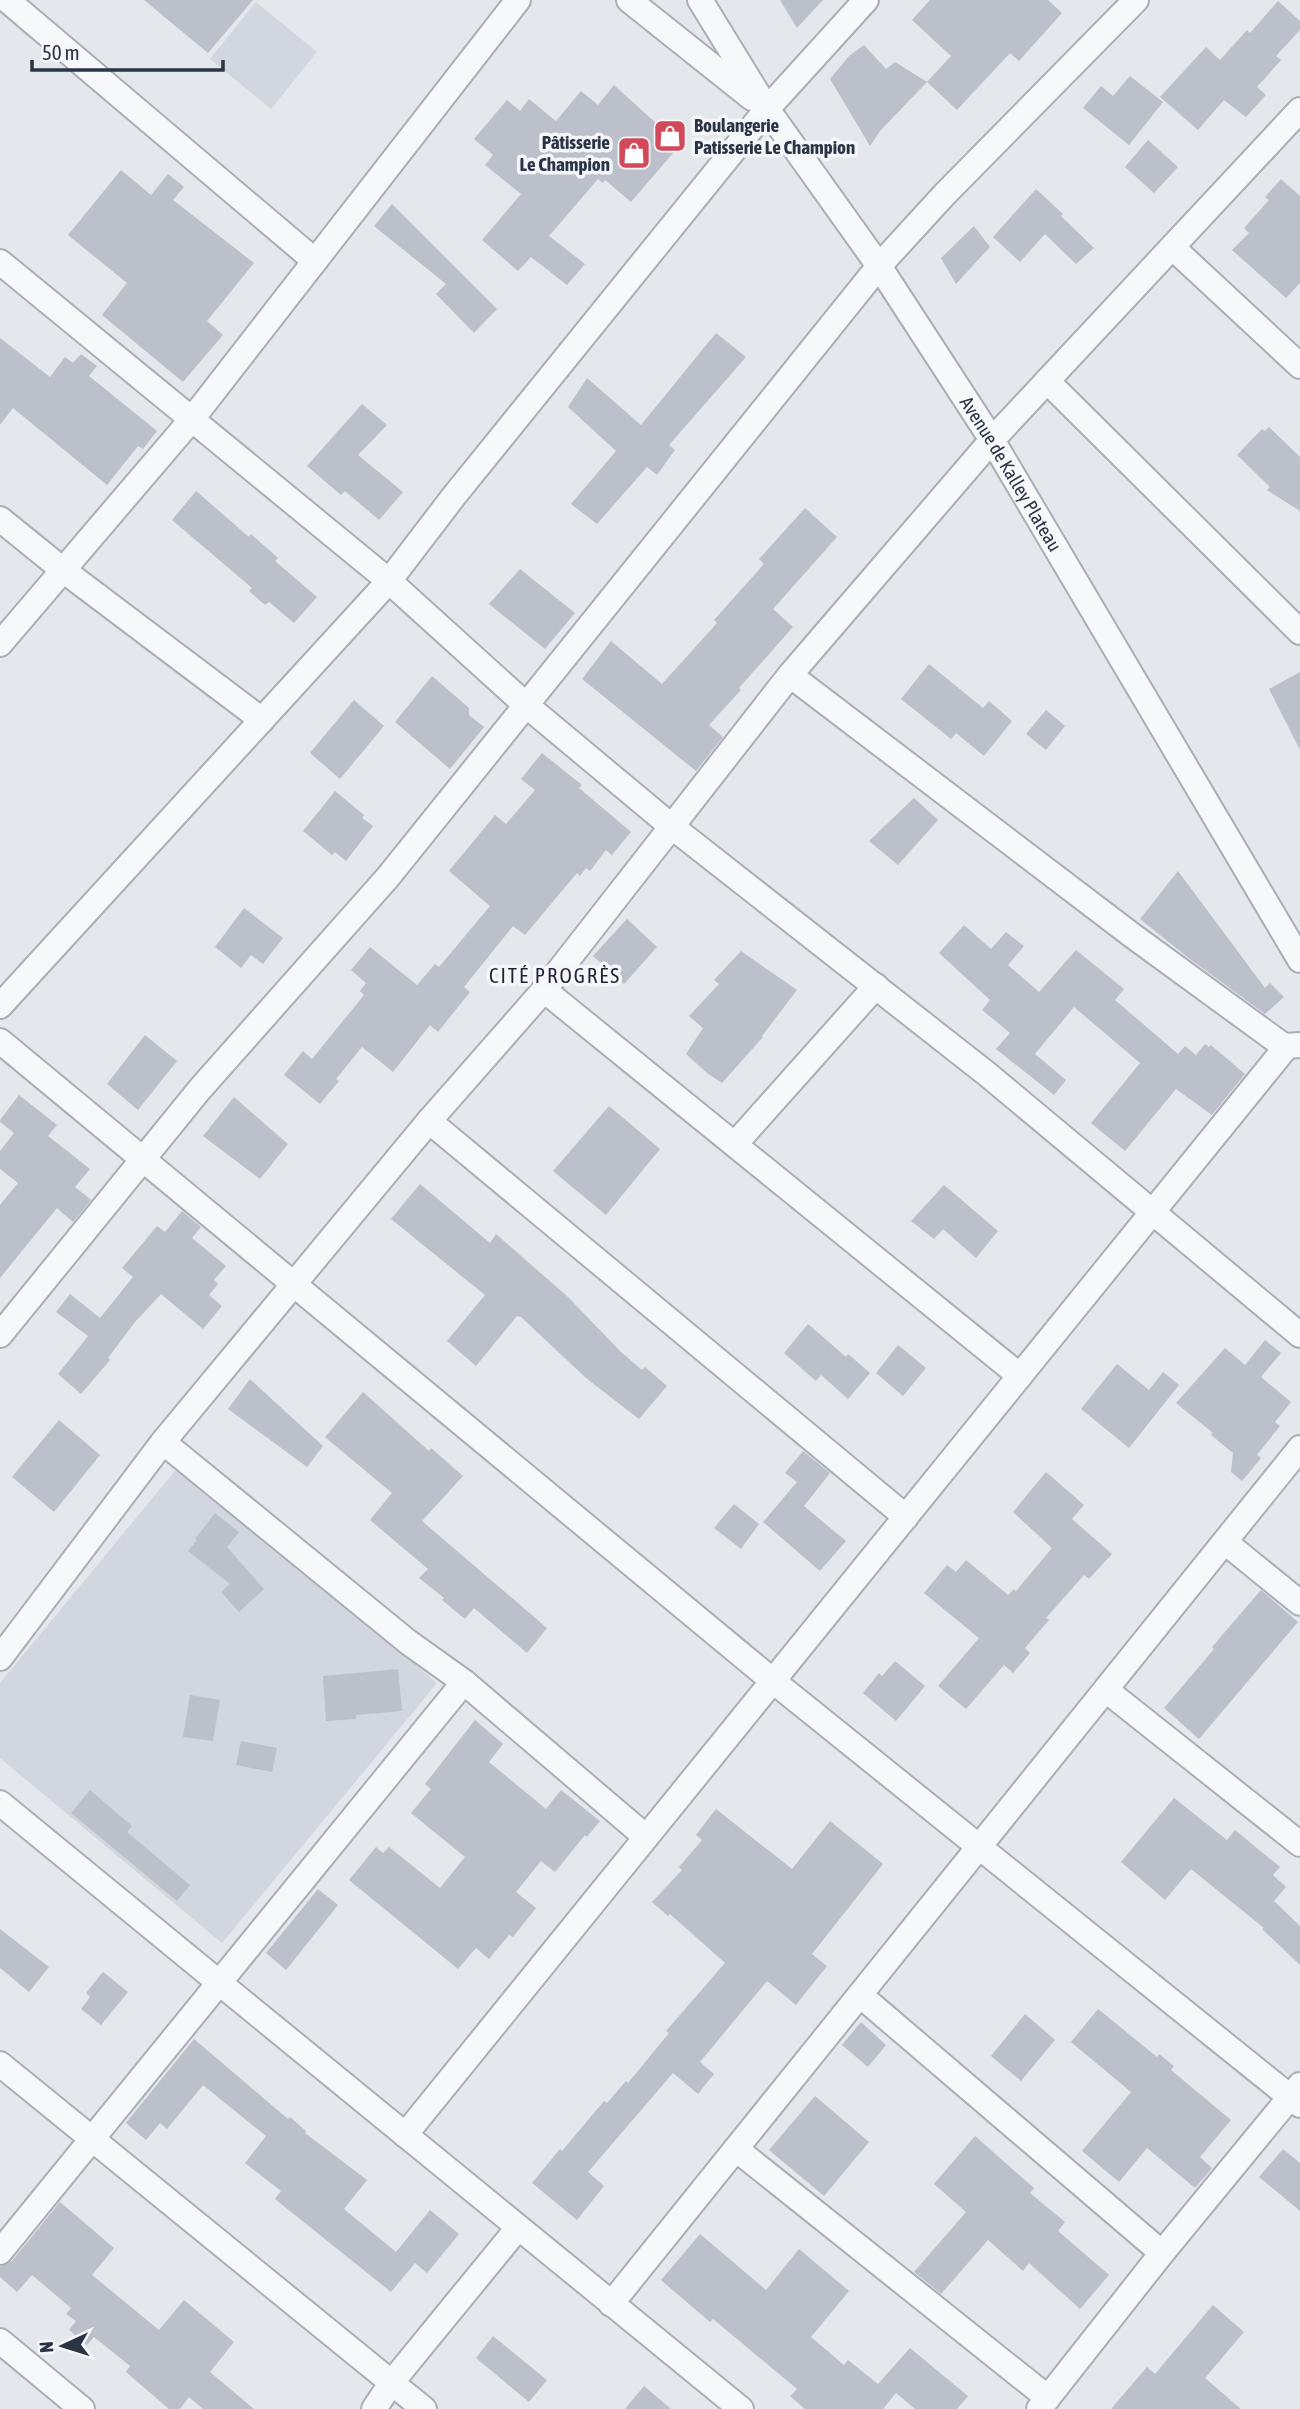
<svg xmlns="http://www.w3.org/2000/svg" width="1300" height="2409" viewBox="0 0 1300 2409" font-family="'Asap Condensed',sans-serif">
	<rect width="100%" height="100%" fill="#e4e7ec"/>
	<!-- built -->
	<g fill="#d2d6de">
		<path d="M256,2L317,52L271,109L210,59Z"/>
		<path d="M179,1466L437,1683L222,1943L0,1758V1683Z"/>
	</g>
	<!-- building -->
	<g fill="#bbc0ca">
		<path d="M144,0H253L208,53Z"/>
		<path d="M780,0H823L797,28Z"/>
		<path d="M930,0H1048L1062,13L1019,61L1010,53L957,110L927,82L951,56L912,20Z"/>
		<path d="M1278,1L1300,21V30L1276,56L1281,60L1257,87L1266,95L1246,117L1224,100L1198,130L1160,97L1206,47L1220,60L1247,30L1250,33Z"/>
		<path d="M864,45L886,69L895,62L927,82L880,131L870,146L830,79L849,56Z"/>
		<path d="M1130,76L1163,102L1129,145L1083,108L1101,86L1113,96Z"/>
		<path d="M614,85L680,145L631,202L605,180L603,183L598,179L549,236L585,264L567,285L531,257L518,271L482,240L521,194L485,165L493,155L474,139L507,100L520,111L529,99L556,121L581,91L598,105Z"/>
		<path d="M1148,140L1178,167L1154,193L1125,167Z"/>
		<path d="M121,170L151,195L168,174L184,187L173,200L254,263L207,321L223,335L183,382L102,315L127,283L68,235Z"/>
		<path d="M1281,179L1300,196V283L1286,298L1232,250L1249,233L1244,228L1269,200L1265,197Z"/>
		<path d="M1036,189L1063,214L1061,216L1094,248L1076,264L1045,234L1020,262L993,237Z"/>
		<path d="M392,204L497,309L474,333L436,294L446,284L374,226Z"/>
		<path d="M974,226L990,247L956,284L941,258Z"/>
		<path d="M716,333L746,357L669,445L675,450L657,475L647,467L597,524L571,504L616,451L568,407L587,378L641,425Z"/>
		<path d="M0,338L50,377L65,357L73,363L81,354L97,366L89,376L157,431L143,449L138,446L107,485L13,408L0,425Z"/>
		<path d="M362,404L387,425L358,455L403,492L379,520L345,491L341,495L307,466Z"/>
		<path d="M1269,427L1300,457V511L1267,490L1270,487L1237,455L1262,429L1265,431Z"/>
		<path d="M196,491L249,537L251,534L278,558L275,561L317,597L294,623L269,602L265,605L249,591L252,588L172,520Z"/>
		<path d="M805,508L837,537L773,609L793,627L739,688L741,690L709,725L723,737L696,771L582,679L611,641L662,684L717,623L714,620L764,564L759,559Z"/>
		<path d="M520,569L575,613L545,649L489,604Z"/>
		<path d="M929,664L983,708L989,701L1012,721L984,756L956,733L951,739L901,699Z"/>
		<path d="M1300,672V750L1269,689Z"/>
		<path d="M432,676L469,708V715L484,727L450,769L395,722Z"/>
		<path d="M354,700L384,726L340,779L310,753Z"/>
		<path d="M1046,710L1065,726L1046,750L1026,734Z"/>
		<path d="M542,753L582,785L579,788L631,832L612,855L606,850L590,871L586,868L580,876L577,873L525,935L513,926L464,987L470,992L438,1032L430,1025L393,1072L362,1047L336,1079L339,1081L320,1104L284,1075L303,1051L312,1059L364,995L360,991L366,983L351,970L370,947L417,985L435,964L439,967L490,906L449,871L495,815L506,824L535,790L521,779Z"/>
		<path d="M335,791L364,815L362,818L373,826L346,861L335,852L332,855L303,831Z"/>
		<path d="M914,798L938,820L898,865L869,841Z"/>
		<path d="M1178,871L1265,988L1270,983L1284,997L1265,1014L1186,956L1140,919Z"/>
		<path d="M244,908L283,938L263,964L251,955L241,968L215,947Z"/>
		<path d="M627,919L657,947L624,984L593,956Z"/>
		<path d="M964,925L991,949L1006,932L1024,946L1008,965L1039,992L1076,950L1124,989L1115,1000L1178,1054L1185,1046L1196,1055L1205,1044L1209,1047L1211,1045L1245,1074L1212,1115L1176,1089L1125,1151L1091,1123L1140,1063L1074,1007L1035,1054L1066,1080L1054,1095L996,1049L1010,1033L982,1010L990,1000L939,953Z"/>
		<path d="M741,951L797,990L762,1036L763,1037L722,1083L707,1073L686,1054L703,1028L689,1016L719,984L714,980Z"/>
		<path d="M145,1035L177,1061L138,1110L107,1084Z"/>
		<path d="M19,1095L57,1125L48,1136L90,1169L75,1187L91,1200L73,1222L57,1208L0,1278V1205L18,1183L0,1169V1151L14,1133L0,1122V1120Z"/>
		<path d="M234,1097L288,1144L260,1179L203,1136Z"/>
		<path d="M609,1106L660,1149L606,1215L553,1171Z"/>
		<path d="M420,1184L490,1243L496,1234L568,1297L620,1351L642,1370L645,1367L667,1386L639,1419L586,1378L521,1317L517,1316L476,1366L447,1341L485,1295L391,1219Z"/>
		<path d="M944,1185L998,1231L976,1258L943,1229L934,1239L911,1221Z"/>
		<path d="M182,1211L201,1227L192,1238L226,1266L214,1280L218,1284L209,1295L222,1306L203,1329L161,1294L135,1322L108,1358L110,1360L81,1394L58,1374L88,1336L56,1312L70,1294L100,1318L133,1277L122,1268L157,1226L165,1232Z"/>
		<path d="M808,1324L846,1357L848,1354L870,1373L848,1399L821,1375L816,1381L784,1353Z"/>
		<path d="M1265,1340L1281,1353L1261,1377L1291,1402L1275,1422L1280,1426L1257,1455L1261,1458L1242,1481L1231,1472L1233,1453L1211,1435L1213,1433L1176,1403L1225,1348L1245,1365Z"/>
		<path d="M898,1345L926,1368L903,1396L876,1373Z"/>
		<path d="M1117,1364L1149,1390L1163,1372L1179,1385L1129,1448L1081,1409Z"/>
		<path d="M250,1379L323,1446L307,1467L228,1409Z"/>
		<path d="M363,1392L429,1451L431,1448L463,1476L422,1521L547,1628L527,1653L474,1608L465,1619L442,1600L444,1598L419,1578L428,1569L370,1520L392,1493L325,1437Z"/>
		<path d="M59,1420L100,1455L54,1512L12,1477Z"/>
		<path d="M803,1451L830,1473L804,1506L846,1541L820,1571L763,1522L797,1482L785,1473Z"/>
		<path d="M1046,1472L1084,1505L1072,1519L1112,1554L1089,1579L1084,1575L1046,1618L1049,1620L1025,1648L1030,1653L1013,1673L1004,1665L966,1709L938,1686L979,1638L924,1593L947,1565L956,1572L966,1560L1008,1595L1014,1589L1016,1591L1052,1548L1013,1512Z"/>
		<path d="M734,1504L759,1524L741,1549L714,1528Z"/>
		<path d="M215,1513L239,1532L227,1547L264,1589L239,1612L221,1592L230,1584L188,1551L197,1540L195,1539Z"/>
		<path d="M1261,1590L1298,1622L1199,1739L1164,1708L1214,1649L1212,1647Z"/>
		<path d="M895,1661L925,1686L896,1721L863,1693L879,1673L882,1676Z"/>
		<path d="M398,1669L402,1711L356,1715V1719L326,1721L323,1676Z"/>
		<path d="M190,1695L220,1700L213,1741L183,1737Z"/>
		<path d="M475,1720L503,1744L489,1762L546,1809L561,1790L600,1821L587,1837L585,1835L555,1872L541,1861L516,1892L536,1908L513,1937L509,1935L489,1959L476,1948L458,1969L349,1880L376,1847L383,1853L389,1847L440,1888L465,1857L411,1813L431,1789L425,1784Z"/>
		<path d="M241,1741L277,1748L272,1772L236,1765Z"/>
		<path d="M90,1790L132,1826L127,1832L190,1885L177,1901L71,1813Z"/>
		<path d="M1174,1798L1227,1840L1235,1830L1280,1867L1273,1875L1286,1887L1274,1901L1300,1926V1965L1262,1929L1264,1928L1191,1869L1165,1900L1121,1862Z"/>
		<path d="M716,1809L792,1869L830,1821L883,1864L812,1954L827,1966L796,2005L767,1981L700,2062L714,2074L698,2094L673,2073L588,2172L604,2186L577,2220L532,2183L560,2149L562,2151L604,2101L607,2103L626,2081L628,2083L669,2033L666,2031L725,1963L670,1914L668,1916L652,1902L682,1870L679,1867L702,1840L696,1835Z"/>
		<path d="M318,1889L338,1905L286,1970L266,1953Z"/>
		<path d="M0,1929L49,1967L29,1992L0,1968Z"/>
		<path d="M103,1972L128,1992L101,2025L81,2009L90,1997L86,1993Z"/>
		<path d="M1098,2009L1157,2057L1159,2054L1174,2066L1171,2070L1231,2120L1200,2157L1212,2168L1195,2188L1147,2148L1119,2182L1082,2151L1131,2092L1071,2042Z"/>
		<path d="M1025,2014L1055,2040L1021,2081L991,2056Z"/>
		<path d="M861,2022L886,2045L868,2067L842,2045Z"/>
		<path d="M194,2039L288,2119L290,2117L306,2131L305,2133L367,2180L344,2209L396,2252L430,2210L459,2234L427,2273L415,2263L391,2292L275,2199L281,2191L245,2163L266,2136L203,2085L167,2129L160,2123L146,2140L126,2123Z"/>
		<path d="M815,2096L869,2142L824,2196L769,2150Z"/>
		<path d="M975,2136L1034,2188L1030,2193L1065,2222L1058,2231L1109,2275L1080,2309L1029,2263L1023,2271L988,2240L941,2294L914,2272L966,2212L934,2184Z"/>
		<path d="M1283,2149L1300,2163V2211L1259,2177Z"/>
		<path d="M60,2202L114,2248L92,2275L159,2330L184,2300L234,2342L210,2372L254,2409H203L189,2397L180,2409H169L126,2372L130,2366L94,2337L87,2345L69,2330L76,2321L66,2314L71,2308L32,2275L17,2292L0,2277V2267L12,2261Z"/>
		<path d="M700,2234L766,2290L799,2249L849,2291L811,2337L844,2365L848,2360L878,2384L910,2348L968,2396L957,2409H915L896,2393L883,2409H805L790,2396L797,2389L713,2319L710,2322L661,2280Z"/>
		<path d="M1213,2305L1244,2332L1205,2378L1241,2409H1111L1147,2367L1155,2374Z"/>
		<path d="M493,2336L547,2380L529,2402L476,2358Z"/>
		<path d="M644,2386L671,2409H625Z"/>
	</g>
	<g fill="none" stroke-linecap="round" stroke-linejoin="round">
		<defs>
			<g id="minor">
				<path d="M7,0L315,261"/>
				<path d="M629,0L752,98"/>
				<path id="s1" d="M700,0L767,109L879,266L992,440L1300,960"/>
				<path d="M1172,247L1300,366"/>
				<path d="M0,262L389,581L526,705L671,826L987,1074L1300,1335"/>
				<path d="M1047,381L1300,632"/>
				<path d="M0,519L63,570L262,720"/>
				<path d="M0,644L192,419L518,0"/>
				<path d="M790,675L1133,936L1281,1044L1287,1046L1300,1045"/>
				<path d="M544,990L1020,1376"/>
				<path d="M0,1006L389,581L454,496L767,109L866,0"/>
				<path d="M0,1041L773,1681L1300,2105"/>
				<path d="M429,1121L906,1517"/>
				<path d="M735,1144L876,986"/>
				<path d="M0,1335L200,1089L388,877L879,266L944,195L1136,0"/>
				<path d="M163,1442L408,1642L464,1682L646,1837"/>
				<path d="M1225,1542L1300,1603"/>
				<path d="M0,1658L163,1442L429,1121L544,990L790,675L992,440L1300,110"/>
				<path d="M1106,1690L1300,1844"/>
				<path d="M0,1803C247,2005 493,2208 741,2409"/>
				<path d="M860,1995L1162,2253"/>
				<path d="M0,2064L424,2409"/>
				<path d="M405,2135L1287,1046"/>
				<path d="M736,2149L1048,2398"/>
				<path d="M0,2252L464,1682"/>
				<path d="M611,2304L1300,1448"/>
				<path d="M0,2341L82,2409"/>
				<path d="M374,2409L392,2382L517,2229"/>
				<path d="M1039,2409L1162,2253L1300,2085"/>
			</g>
		</defs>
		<!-- minor casing -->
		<use href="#minor" stroke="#a9aeb7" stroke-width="28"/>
		<!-- minor -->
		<use href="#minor" stroke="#f7f8fa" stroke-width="24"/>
	</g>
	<!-- icons -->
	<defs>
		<symbol id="shop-square" viewBox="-11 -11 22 22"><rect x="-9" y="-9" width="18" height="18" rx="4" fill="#d1495b" stroke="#f4f6f9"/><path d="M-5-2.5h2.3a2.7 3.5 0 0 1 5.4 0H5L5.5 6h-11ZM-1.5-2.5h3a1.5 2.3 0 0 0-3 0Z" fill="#fff"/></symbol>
	</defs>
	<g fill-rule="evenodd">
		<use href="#shop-square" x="651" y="117" width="38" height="38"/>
		<use href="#shop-square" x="615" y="134" width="38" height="38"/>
	</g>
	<g text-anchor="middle" stroke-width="7" stroke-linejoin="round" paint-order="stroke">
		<!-- poi labels -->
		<g font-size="19" font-weight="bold" fill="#2b3445" stroke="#f4f6f9" text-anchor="start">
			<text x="694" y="132">Boulangerie<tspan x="694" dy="22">Patisserie Le Champion</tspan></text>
			<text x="610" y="149" text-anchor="end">Pâtisserie<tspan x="610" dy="22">Le Champion</tspan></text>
		</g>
		<!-- street labels -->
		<g font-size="19" fill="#2b3445" stroke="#f4f6f9">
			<text dy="7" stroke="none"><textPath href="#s1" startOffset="567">Avenue de Kalley Plateau</textPath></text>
		</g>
		<!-- neighbourhood labels -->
		<g font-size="21" letter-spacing="2" fill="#1d2536" stroke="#f4f6f9">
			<text x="555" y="983">CITÉ PROGRÈS</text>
		</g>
	</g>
	<!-- north arrow -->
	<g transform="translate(63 2346) rotate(266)" stroke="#f4f6f9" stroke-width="5" paint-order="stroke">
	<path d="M0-5L12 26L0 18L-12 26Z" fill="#2b3445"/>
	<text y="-10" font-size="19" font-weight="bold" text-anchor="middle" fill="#2b3445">N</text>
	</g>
	<!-- scale -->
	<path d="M32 60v10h191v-10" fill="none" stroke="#2b3445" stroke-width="3.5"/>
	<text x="42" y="60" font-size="21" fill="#2b3445" stroke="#f4f6f9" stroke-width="5" paint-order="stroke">50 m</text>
</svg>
